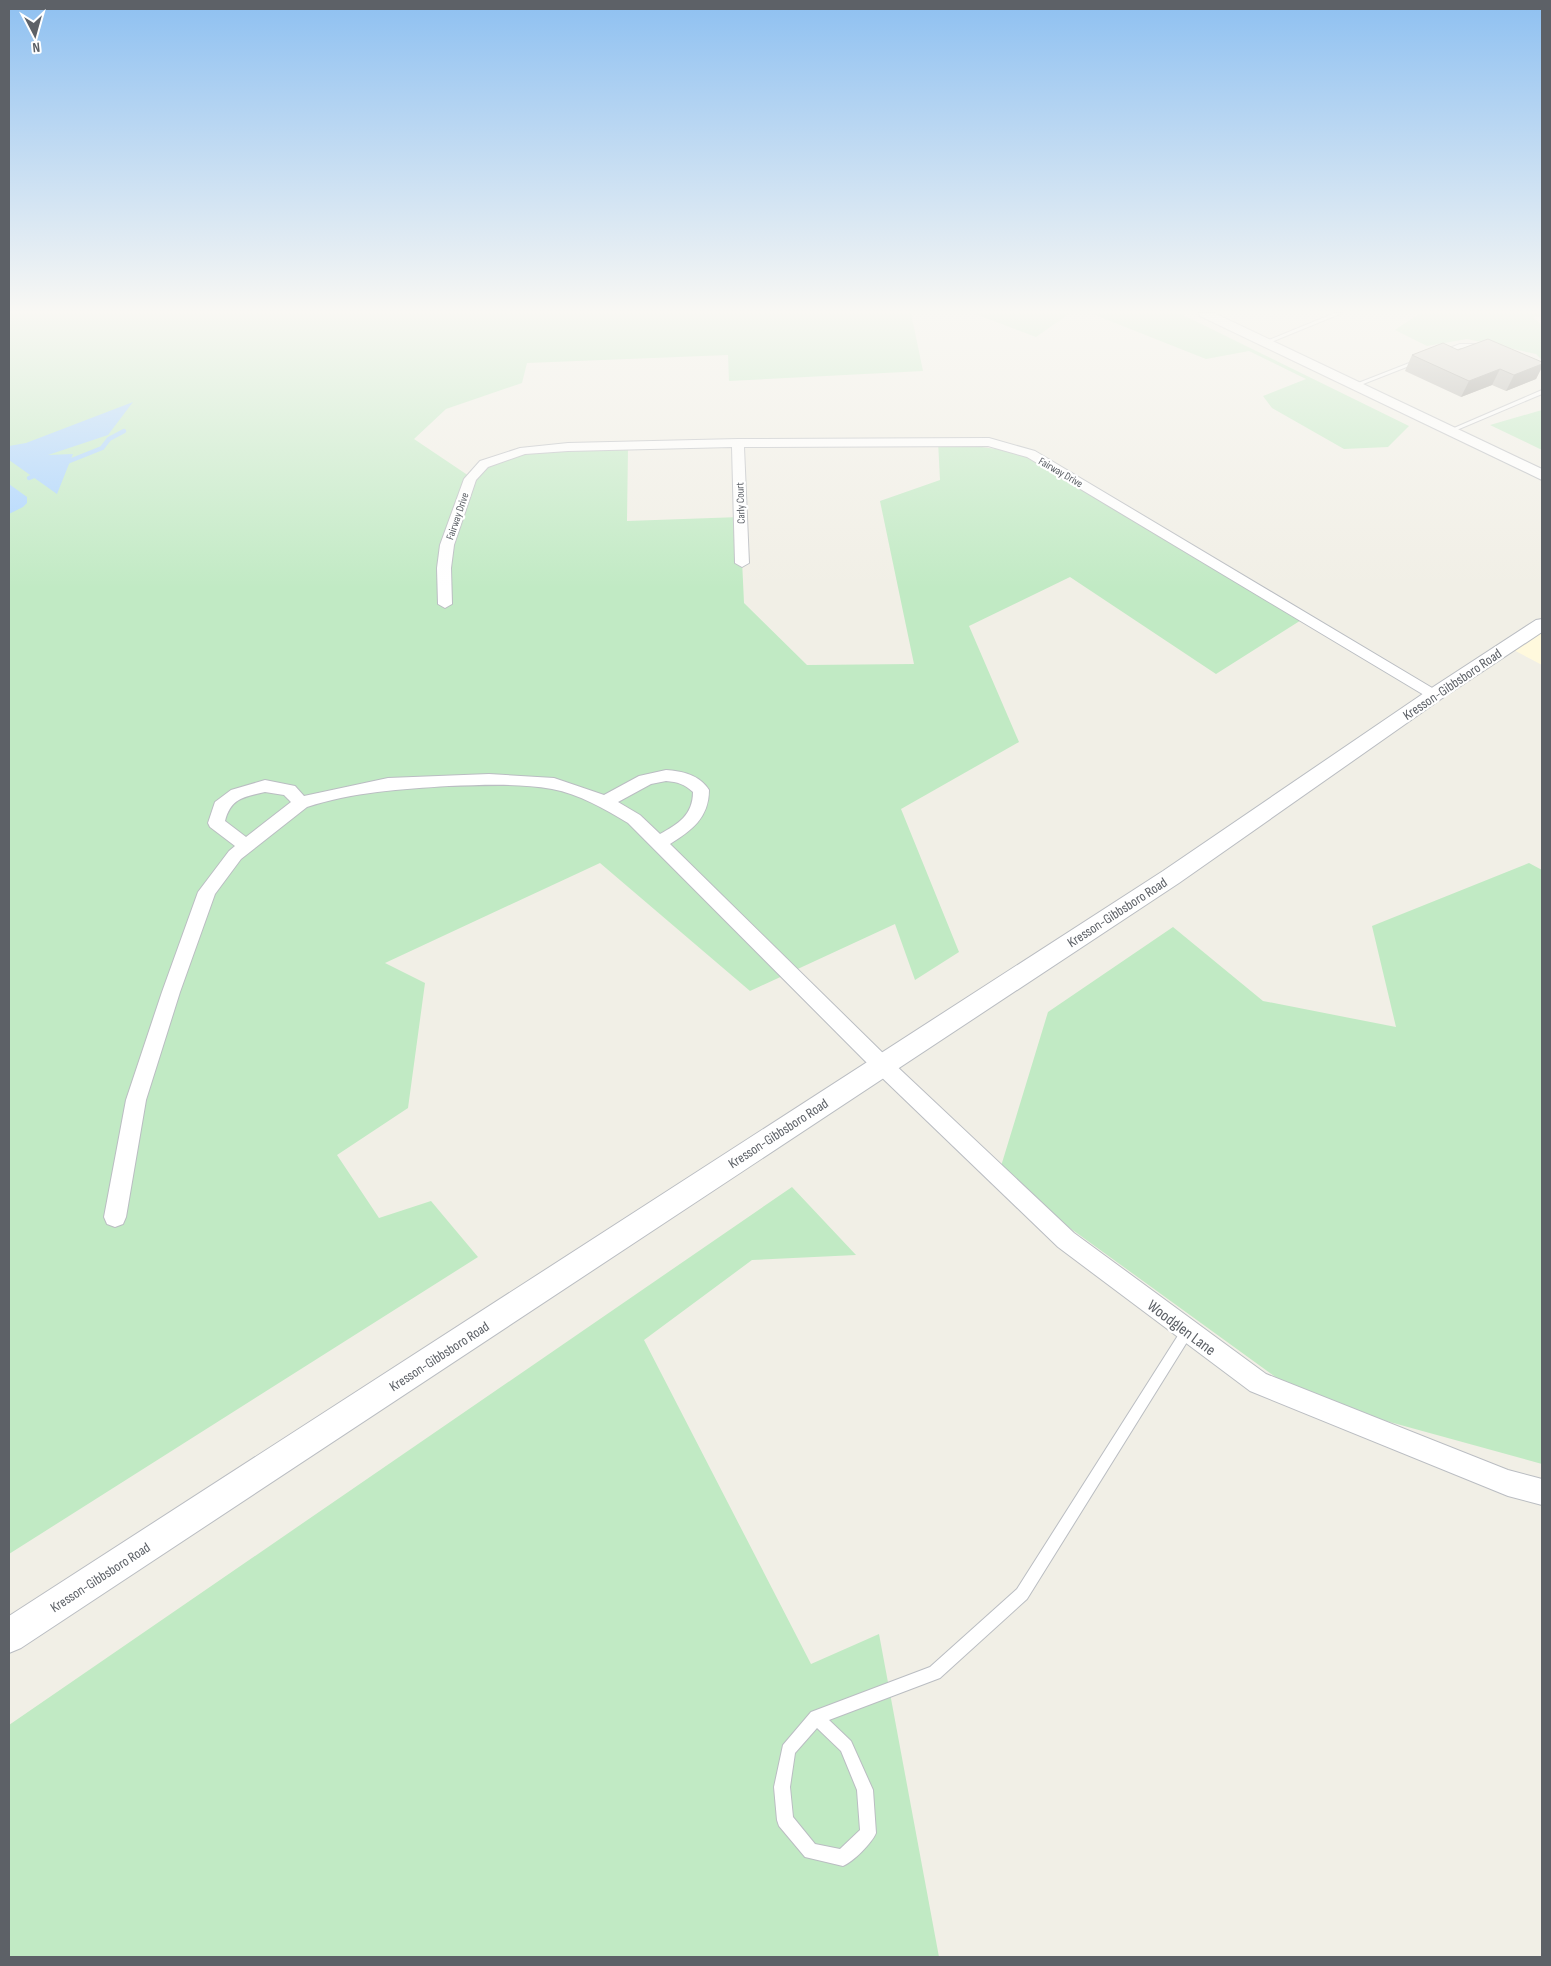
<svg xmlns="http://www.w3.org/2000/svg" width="1551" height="1966" viewBox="0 0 1551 1966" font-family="'Sofia Sans Condensed',sans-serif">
	<rect width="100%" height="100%" fill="#f1efe6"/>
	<!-- commercial -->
	<path fill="#fff9dd" d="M1542,624V665L1508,647Z"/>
	<!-- green -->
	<g fill="#c1eac4">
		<path d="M9,313H911L923,371L729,381L728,355L527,363L522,383L446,409L414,439L469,476L521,453L628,448L627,521L740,517L744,603L807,665L914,664L880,501L940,480L938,441L1033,454L1306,617L1216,674L1070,577L969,626L1019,742L901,809L959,952L915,980L895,924L750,991L600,863L385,963L425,983L408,1108L337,1155L379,1218L431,1201L478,1257L9,1554Z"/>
		<path d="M973,313H1070L1036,337Z"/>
		<path d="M1090,313H1179L1409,426L1388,447L1344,449L1272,408L1263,396L1306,379L1249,351L1206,359Z"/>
		<path d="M1420,313H1542V316L1533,317L1542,325V360L1536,354L1467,339L1427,346L1395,330Z"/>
		<path d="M1542,410V450L1490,425Z"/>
		<path d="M1529,863L1542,870V1464L1306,1399L998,1176L1048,1012L1173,927L1263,1001L1396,1027L1372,926Z"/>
		<path d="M792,1187L856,1255L752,1260L644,1340L811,1664L879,1634L939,1957H9V1725Z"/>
	</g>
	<!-- water -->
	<g fill="#a8d3ff">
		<path d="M133,402L108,435L48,455L73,454L57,494L9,460V446L26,443Z"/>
		<path d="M9,484L27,497V503L23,507L9,514Z"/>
	</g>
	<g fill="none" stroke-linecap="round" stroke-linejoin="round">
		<!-- stream -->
		<g stroke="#a8d3ff" stroke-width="4.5">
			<path d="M62,464L102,448L109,439L124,431"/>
			<path d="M29,478L41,473"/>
		</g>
		<defs>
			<g id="service">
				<path d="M1335,313H1342L1269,343L1264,342Z"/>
				<path d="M1460,344H1484L1487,346L1484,348H1461L1442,354L1439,352Z"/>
				<path d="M1417,360L1422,361L1358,386L1353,385Z"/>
				<path d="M1542,390V394L1452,432L1447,431Z"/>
				<path d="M1188,1324L1192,1326L1194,1330L1192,1334L1027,1599L940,1678L829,1720L851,1741L873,1790L876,1833C872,1843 853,1862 843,1866L805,1857L779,1826L777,1820L774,1787L783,1745L811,1712L930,1667L1017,1589L1184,1326ZM817,1728L841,1751L857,1790L860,1830L840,1849L815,1844L793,1817L790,1787L795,1753Z"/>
			</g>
			<g id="minor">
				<path d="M989,438L1035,451L1439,692L1442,695L1439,698H1429L1027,457L988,446L744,447L749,563L742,567L735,563L732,447L568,451L525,454L488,467L476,480L454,545L451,568L452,604L445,608L438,604L437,568L440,545L464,479L480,461L520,448L568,443L738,439Z"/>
				<path d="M666,770C682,771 700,775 709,790C709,818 691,831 670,844L889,1059L1074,1233L1266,1374L1508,1470L1542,1479V1505L1508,1496L1250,1391L1058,1247L875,1071L628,823C605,809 579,794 552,789C519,783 483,785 449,786C402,789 353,792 307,807L241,859L215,894L180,992L146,1100L126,1217L123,1224L115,1227L107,1224L104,1217L126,1100L162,992L198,892L229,851L235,846L210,827L208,823L215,802L231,790L265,780L295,786L304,796L388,778L489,774L554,778L604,795L639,776ZM666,781C678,782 684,784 693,792C693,815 678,824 660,834L640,815L618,802L651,784ZM265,792L284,795L291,802L246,837L225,821C231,798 244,797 265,792Z"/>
			</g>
			<g id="tertiary">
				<path d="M1199,313H1214L1542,469V480L1200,316Z"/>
				<path d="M1542,619V632L1441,699L1179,883L21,1648L9,1653V1616L1163,871L1427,691L1536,620Z"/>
			</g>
		</defs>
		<!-- service casing -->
		<use href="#service" stroke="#babdc2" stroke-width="2"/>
		<!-- minor casing -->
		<use href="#minor" stroke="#babdc2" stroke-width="2"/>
		<!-- tertiary casing -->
		<use href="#tertiary" stroke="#babdc2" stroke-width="2"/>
		<!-- service -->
		<use href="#service" fill="#fff" fill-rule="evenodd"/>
		<!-- minor -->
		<use href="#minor" fill="#fff" fill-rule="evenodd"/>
		<!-- tertiary -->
		<use href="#tertiary" fill="#fff" fill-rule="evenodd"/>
	</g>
	<!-- wall -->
	<path fill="#afada8" d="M1458,350L1542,362V367L1536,379L1506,391L1492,385L1461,397L1405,371L1412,355Z"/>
	<!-- shaded-wall -->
	<g fill="#8f8d88">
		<path d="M1542,364V367L1536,379L1506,391L1514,375Z"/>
		<path d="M1500,369L1492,385L1461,397L1469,381Z"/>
	</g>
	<!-- building -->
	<path fill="#ccc9c3" stroke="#8f8d88" d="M1488,339L1542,362V364L1514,375L1500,369L1469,381L1412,355L1443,343L1458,350Z"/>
	<!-- sky -->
	<linearGradient id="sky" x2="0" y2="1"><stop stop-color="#8ec0f1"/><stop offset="0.53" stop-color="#f9f8f4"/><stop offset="1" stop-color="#f9f8f4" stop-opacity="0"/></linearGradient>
	<rect width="1551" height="588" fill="url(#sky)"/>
	<g text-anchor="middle" stroke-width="4.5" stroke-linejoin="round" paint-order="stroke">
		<!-- far-street labels -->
		<g font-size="11" fill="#5d6167" stroke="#fff">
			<text transform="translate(1061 472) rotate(30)" y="4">Fairway Drive</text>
			<text transform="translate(740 503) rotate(-92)" y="4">Carly Court</text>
			<text transform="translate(457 516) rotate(-71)" y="4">Fairway Drive</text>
		</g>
		<!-- street labels -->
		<g font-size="14" fill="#5d6167" stroke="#fff">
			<text transform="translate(1452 684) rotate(-34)" y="5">Kresson-Gibbsboro Road</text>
			<text transform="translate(1117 912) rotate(-33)" y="5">Kresson-Gibbsboro Road</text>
			<text transform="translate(778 1133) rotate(-33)" y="5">Kresson-Gibbsboro Road</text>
			<text transform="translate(439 1356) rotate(-33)" y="5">Kresson-Gibbsboro Road</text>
			<text transform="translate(100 1577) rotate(-33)" y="5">Kresson-Gibbsboro Road</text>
		</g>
		<!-- near-street labels -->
		<g font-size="16" fill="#5d6167" stroke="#fff">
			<text transform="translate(1182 1327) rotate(37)" y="6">Woodglen Lane</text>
		</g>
	</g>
	<!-- border -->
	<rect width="1551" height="1966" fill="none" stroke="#5d6167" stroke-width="20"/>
	<!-- north arrow -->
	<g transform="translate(35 35) rotate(174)" stroke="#ffffff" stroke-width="4" paint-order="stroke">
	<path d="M0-4L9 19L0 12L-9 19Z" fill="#5d6167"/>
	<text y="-8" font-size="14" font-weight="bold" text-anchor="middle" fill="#5d6167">N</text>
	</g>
</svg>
